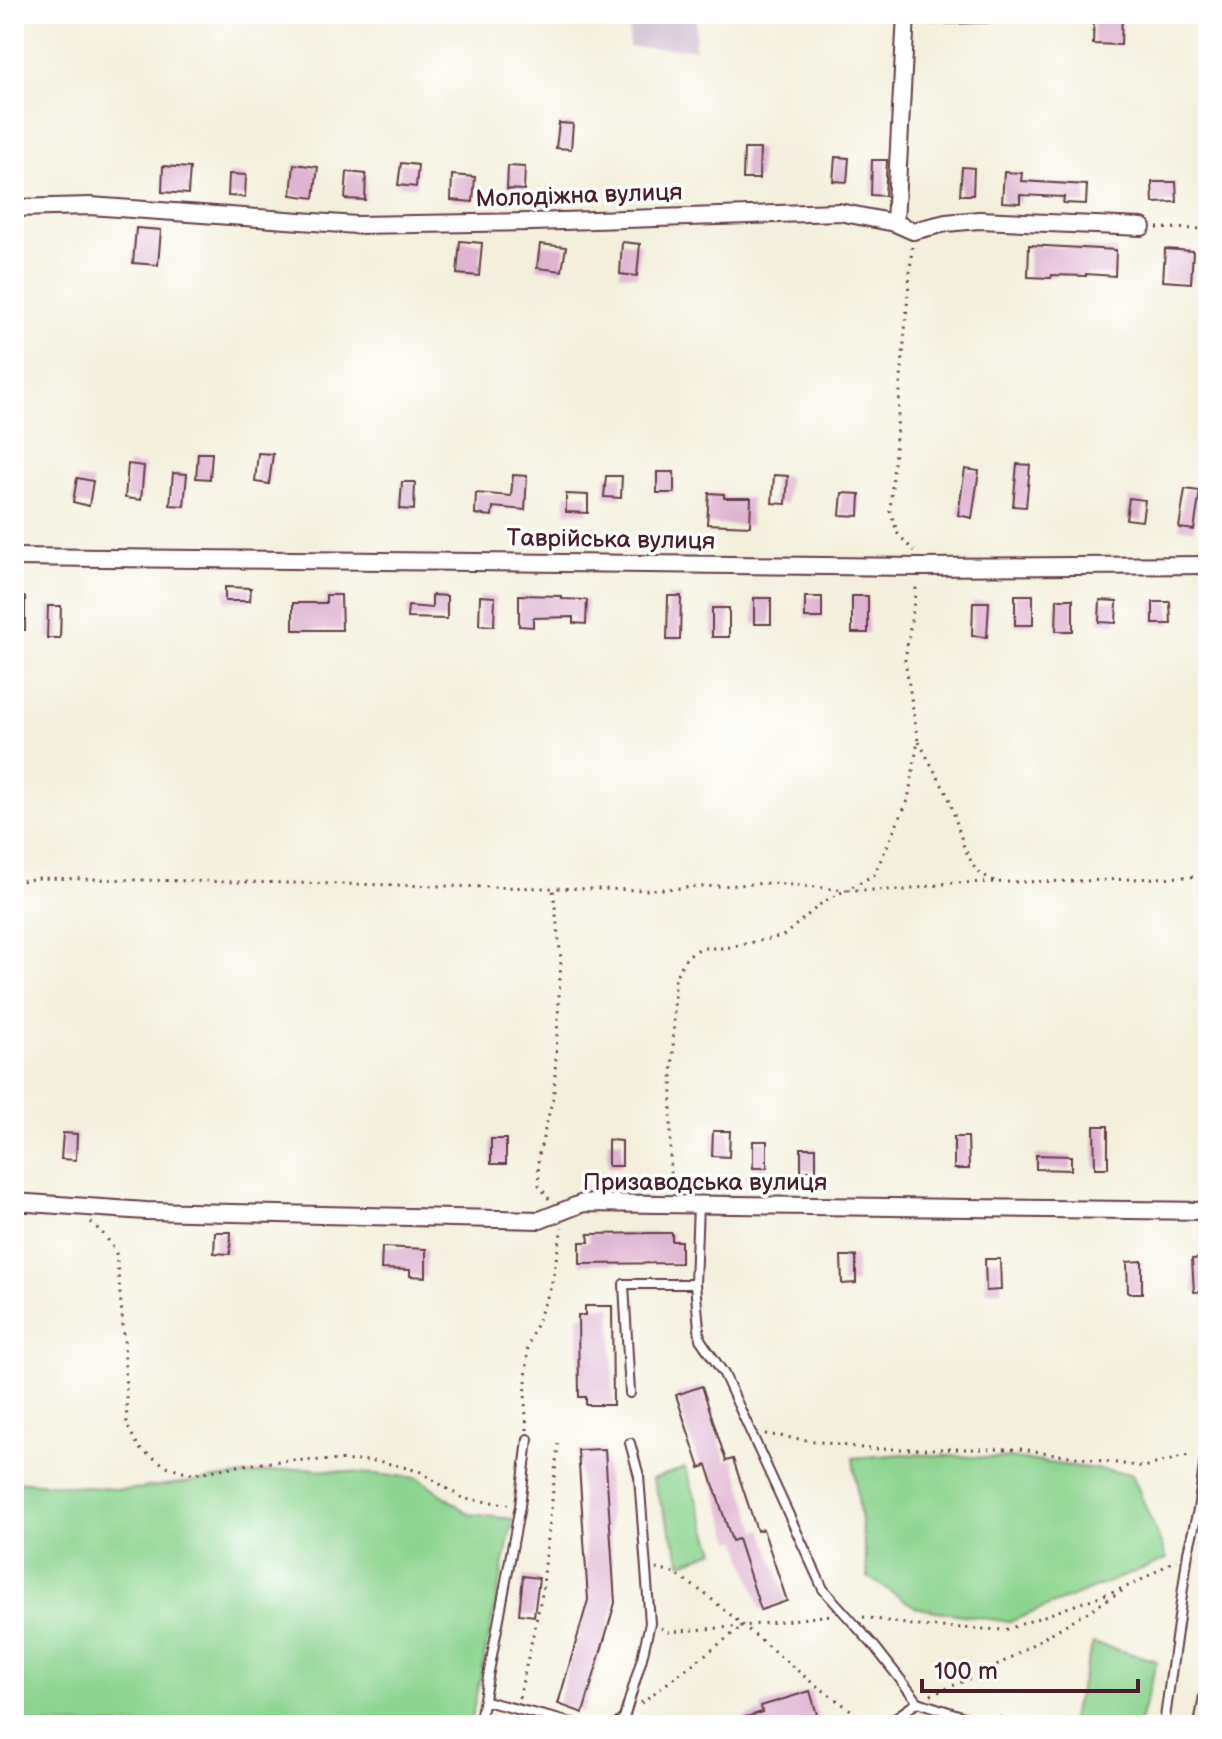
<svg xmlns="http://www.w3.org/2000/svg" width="1222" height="1739" viewBox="0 0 1222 1739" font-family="'Balsamiq Sans',sans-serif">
	<rect width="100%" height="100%" fill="#fff"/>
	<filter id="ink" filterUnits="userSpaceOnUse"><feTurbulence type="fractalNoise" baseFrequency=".0125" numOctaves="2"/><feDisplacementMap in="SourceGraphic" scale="16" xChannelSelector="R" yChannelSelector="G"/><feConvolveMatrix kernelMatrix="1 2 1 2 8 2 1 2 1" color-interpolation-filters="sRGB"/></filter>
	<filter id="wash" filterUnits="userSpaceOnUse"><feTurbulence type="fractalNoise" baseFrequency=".006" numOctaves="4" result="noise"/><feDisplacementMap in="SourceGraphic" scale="32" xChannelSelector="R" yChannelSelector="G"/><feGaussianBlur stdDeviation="1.8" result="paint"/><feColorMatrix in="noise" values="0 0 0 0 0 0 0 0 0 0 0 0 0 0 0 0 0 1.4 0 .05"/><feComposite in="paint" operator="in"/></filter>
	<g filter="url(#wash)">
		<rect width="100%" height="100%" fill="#f3efdc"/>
		<!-- industrial -->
		<path fill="#cfbdcf" d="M630,14H697L695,49L629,47Z"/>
		<!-- green -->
		<g fill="#8cd48f" stroke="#6b7a5d" stroke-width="2">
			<path d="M902,1454L1019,1459L1132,1474L1167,1559L1009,1622L917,1608L868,1577L853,1458Z"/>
			<path d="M302,1468L419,1478L469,1514L513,1519L470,1725H14V1481L126,1490Z"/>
			<path d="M685,1468L715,1551L682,1563L652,1479Z"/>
			<path d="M1093,1643L1157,1661L1139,1725H1069Z"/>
		</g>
		<g id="blocks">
			<!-- building -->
			<g fill="#deb4d0">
				<path d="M1094,14H1122L1121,45L1093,44Z"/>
				<path d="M559,123L573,124L571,149L556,148Z"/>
				<path d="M744,149H760L759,179H743Z"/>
				<path d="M835,157L849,158L847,182L833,181Z"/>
				<path d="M872,160H887L885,196L871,195Z"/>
				<path d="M401,163L418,165L416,187L398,185Z"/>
				<path d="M294,164L318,167L314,198L291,195Z"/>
				<path d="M163,166L190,168L188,194L162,192Z"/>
				<path d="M508,166L525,167L524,190L507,189Z"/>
				<path d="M962,167L974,168L973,195H960Z"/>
				<path d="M347,172L366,174L365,200L345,199Z"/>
				<path d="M1004,172L1022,173L1021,181L1087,185L1086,204L1063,203L1064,197L1020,195V203L1002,202Z"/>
				<path d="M229,174L246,175L245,197L228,196Z"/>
				<path d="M452,175L475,177L473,202L451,200Z"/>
				<path d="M1152,182H1176L1177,202L1153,203Z"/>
				<path d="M136,228L161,230L158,265L133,263Z"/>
				<path d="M460,241L482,243L479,276L457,274Z"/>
				<path d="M622,242L640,244L637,276L620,274Z"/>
				<path d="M540,244L566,247L562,271L537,268Z"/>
				<path d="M1029,245L1116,250L1115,276L1086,274V276L1052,275L1051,278L1028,277Z"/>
				<path d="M1165,249L1193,251L1191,283L1163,281Z"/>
				<path d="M198,453H212L210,479L196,478Z"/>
				<path d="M258,453L273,454L269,484L255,482Z"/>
				<path d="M128,464L144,466L141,500L125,498Z"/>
				<path d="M1017,464L1030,465L1026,507L1013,506Z"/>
				<path d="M965,469L979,471L972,518L958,515Z"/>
				<rect x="657" y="472" width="17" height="21"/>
				<path d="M173,473L187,474L184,506L170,505Z"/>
				<path d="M513,475L527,476L525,510L493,507L492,516L475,514L476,493L511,496Z"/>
				<path d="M774,475L788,476L786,504L772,503Z"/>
				<path d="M606,476H622L621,498L604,497Z"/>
				<path d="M77,478L93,481L89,506L73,502Z"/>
				<path d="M402,482H415L414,510L400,509Z"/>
				<path d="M1185,489L1200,491L1194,530L1179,528Z"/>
				<path d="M709,493L724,494V498H751L750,526L707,524Z"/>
				<path d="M842,493L860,494L859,516L840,515Z"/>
				<path d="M566,494L588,495V513L566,512Z"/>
				<path d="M1129,498L1145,500L1142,521L1126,519Z"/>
				<path d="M225,587L251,588L250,601H225Z"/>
				<path d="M326,595H341L342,630H293V603H326Z"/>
				<path d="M432,595L447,596V619L407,618L408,606L432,608Z"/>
				<path d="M519,595L562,596V599L587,600L586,624L573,623V617L533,618V627L519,626Z"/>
				<rect x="1015" y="595" width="18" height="30"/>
				<path d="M14,596L25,597V630H14Z"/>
				<path d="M480,596L495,597L494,626L479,625Z"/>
				<path d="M668,596H681L680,640H667Z"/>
				<rect x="852" y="596" width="16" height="37"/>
				<rect x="805" y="597" width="17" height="21"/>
				<rect x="754" y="598" width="17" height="26"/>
				<path d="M1057,599H1073V631H1056Z"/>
				<path d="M1100,600L1117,601L1116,623L1099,622Z"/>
				<path d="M973,602H989L987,637L972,636Z"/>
				<path d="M1153,602H1170L1171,624H1153Z"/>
				<path d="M48,606H61L60,638H47Z"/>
				<rect x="712" y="608" width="17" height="29"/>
				<path d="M1094,1126H1108V1168H1095Z"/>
				<path d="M713,1131H730L729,1157L712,1156Z"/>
				<path d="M63,1133L77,1134L76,1160L61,1159Z"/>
				<path d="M954,1137H968L969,1169H954Z"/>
				<rect x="491" y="1139" width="15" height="25"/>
				<path d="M608,1140L622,1141V1166H608Z"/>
				<rect x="753" y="1141" width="14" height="27"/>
				<rect x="801" y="1148" width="15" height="23"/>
				<path d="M1036,1155L1071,1156V1170L1036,1169Z"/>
				<path d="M215,1232H231L230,1254L214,1253Z"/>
				<path d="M654,1233H672V1241H681V1263L580,1264V1242H589L588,1234Z"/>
				<path d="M382,1247L426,1249V1277L410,1276V1270L381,1269Z"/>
				<path d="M841,1256H856V1283L842,1284Z"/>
				<path d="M1207,1258L1208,1291L1194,1292L1192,1259Z"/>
				<path d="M985,1259H1000L1001,1290L986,1291Z"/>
				<path d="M1142,1261V1293H1128L1127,1262Z"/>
				<path d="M585,1306H612L613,1405H586V1397H579L578,1315H585Z"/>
				<path d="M702,1386L726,1461L733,1459L757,1531L763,1529L787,1601L761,1610L738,1539L732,1541L707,1465L700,1468L676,1395Z"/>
				<path d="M605,1449L615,1603L583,1713L558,1704L588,1600L578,1450Z"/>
				<path d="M523,1576L539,1578L534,1616L519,1614Z"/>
				<path d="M1202,1677H1208V1725H1194Z"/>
				<path d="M810,1691L818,1718L795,1725H731L730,1722L762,1712L761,1706Z"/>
			</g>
		</g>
	</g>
	<g filter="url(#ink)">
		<use href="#blocks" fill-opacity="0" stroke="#633e46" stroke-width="2"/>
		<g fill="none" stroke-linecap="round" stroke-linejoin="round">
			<defs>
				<g id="service">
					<path d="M906,20L1042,16"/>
					<path d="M698,1204L695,1284L700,1339L724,1374L823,1589L875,1647L918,1702L989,1725"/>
					<path d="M630,1393L624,1284H695"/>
					<path d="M485,1701L580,1725"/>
					<path d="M479,1725L520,1506L528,1439"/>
					<path d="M616,1725L624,1718L642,1658L650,1623L639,1476L630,1443"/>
					<path d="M885,1725L918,1702"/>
					<path d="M1164,1725L1188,1552L1198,1510L1206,1451H1208"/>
				</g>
				<g id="minor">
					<path d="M14,208L90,206L356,225L532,222L839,212L895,223L913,231L946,223L979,220L1142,227"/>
					<path d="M895,223L906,14"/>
					<path d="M14,557L920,567L1208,565"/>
					<path d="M14,1202L146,1211L540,1220L583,1203L1208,1211"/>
				</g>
			</defs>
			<!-- service casing -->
			<use href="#service" stroke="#633e46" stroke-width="12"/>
			<!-- minor casing -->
			<use href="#minor" stroke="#633e46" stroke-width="20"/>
			<!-- path -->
			<g stroke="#633e46" stroke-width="3" stroke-dasharray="2 6" stroke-linecap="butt">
				<path d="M1157,228L1208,229"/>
				<path d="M912,247L890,511L898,534L914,551"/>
				<path d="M919,742L949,798L964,847L976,871L996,882"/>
				<path d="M14,882L39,878L646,890L772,883L846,890L874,875L908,800L918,741L905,660L917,582"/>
				<path d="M673,1189L670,1179V1164L675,977L687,956L701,948H725L783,936L823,902L846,890H905L950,883L1081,881L1208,876"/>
				<path d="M549,1199L539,1185L538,1158L554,1093L561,959L553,889"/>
				<path d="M91,1222L106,1237L116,1252L124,1336L127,1426L140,1449L166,1466L193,1474L237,1466L288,1460L378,1461L419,1471L464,1499L508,1504"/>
				<path d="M527,1430L525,1402L528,1345L551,1287L562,1227"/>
				<path d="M765,1434L869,1449H1021L1144,1467L1193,1454"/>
				<path d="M656,1569L674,1573L704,1593L810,1681L872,1725"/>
				<path d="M863,1617L918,1626L1005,1630L1134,1584L1176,1560"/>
				<path d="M661,1628L668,1632L743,1626L831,1615"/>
				<path d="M931,1695L988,1671L1127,1588"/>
				<path d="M519,1698L542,1594L558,1444"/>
				<path d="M641,1703L743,1626"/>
				<path d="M999,1717L1022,1725"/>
			</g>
			<!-- service -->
			<use href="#service" stroke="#fff" stroke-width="8"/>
			<!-- minor -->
			<use href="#minor" stroke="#fff" stroke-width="16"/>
		</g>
	</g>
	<g text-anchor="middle" stroke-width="7" stroke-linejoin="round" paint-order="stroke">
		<!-- street labels -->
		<g font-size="24" fill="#4a1f2b" stroke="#fff">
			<text transform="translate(579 195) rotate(-2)" y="8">Молодіжна вулиця</text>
			<text transform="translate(611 539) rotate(1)" y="8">Таврійська вулиця</text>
			<text x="705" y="1190">Призаводська вулиця</text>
		</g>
	</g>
	<!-- margin -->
	<rect width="1222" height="1739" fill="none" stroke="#fff" stroke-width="48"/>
	<!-- scale -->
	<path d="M922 1679v12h216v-12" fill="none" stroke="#4a1f2b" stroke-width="4"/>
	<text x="934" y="1679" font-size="24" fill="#4a1f2b" stroke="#ffffff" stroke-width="6" paint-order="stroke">100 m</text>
</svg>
